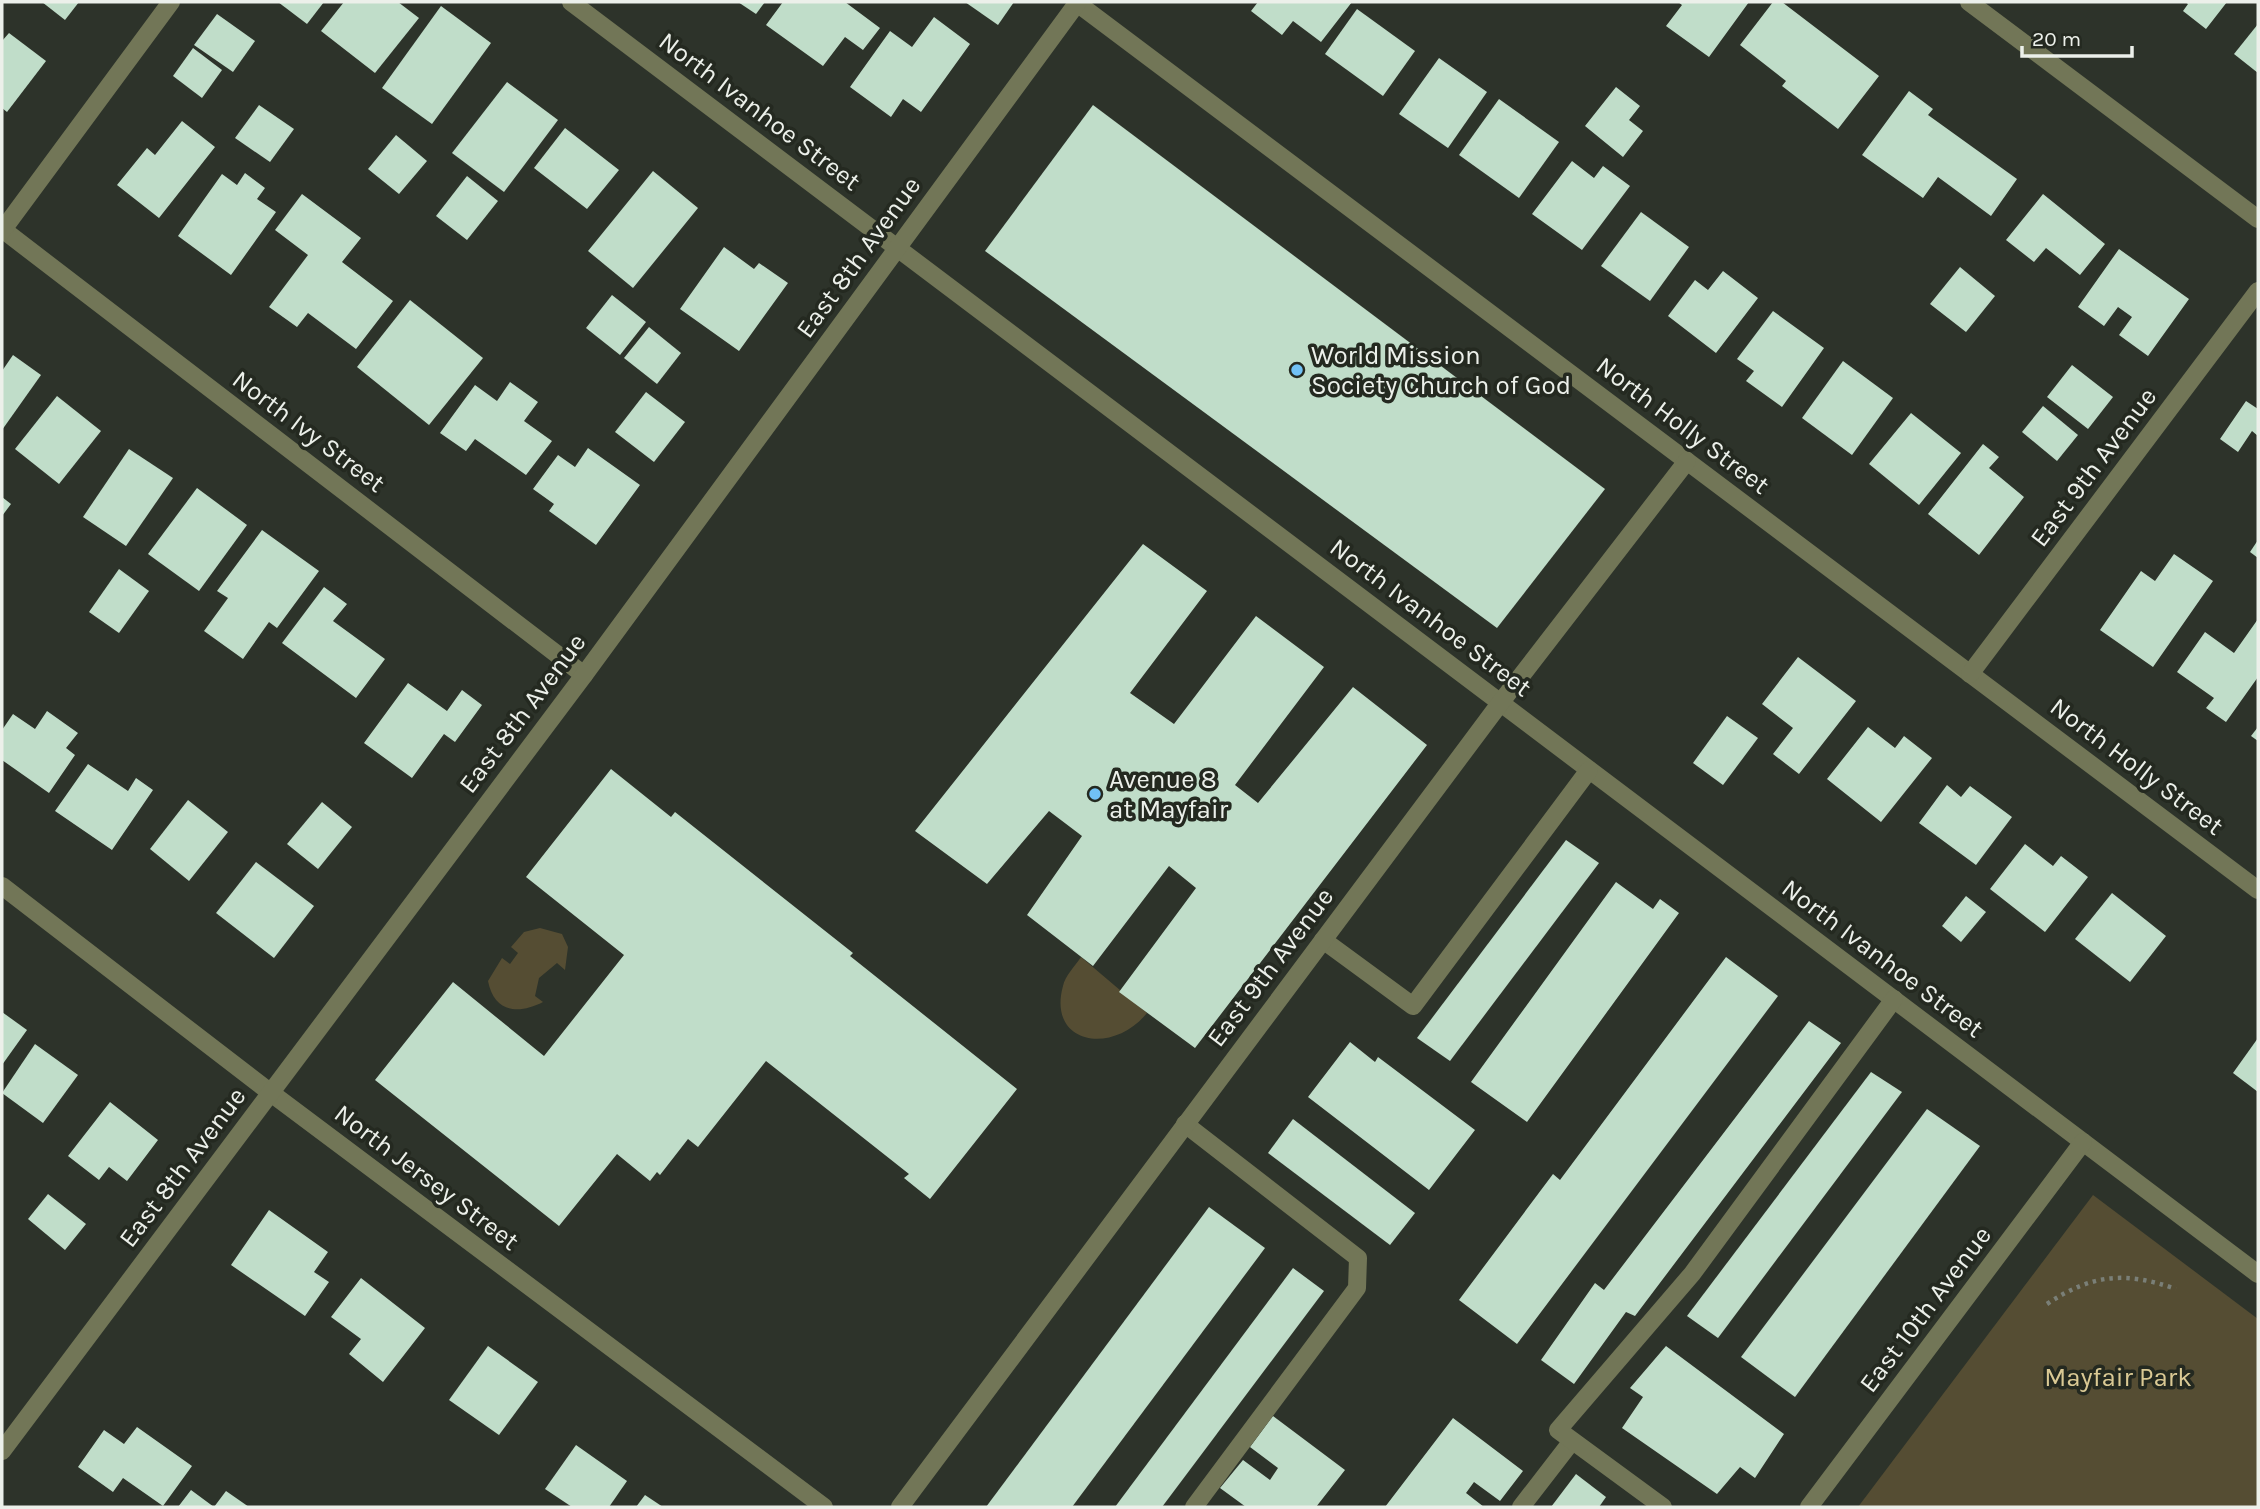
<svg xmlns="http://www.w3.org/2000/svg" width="2260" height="1509" viewBox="0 0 2260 1509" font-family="Karla,sans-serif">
	<rect width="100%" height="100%" fill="#2d332a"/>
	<!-- green -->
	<g fill="#554d33">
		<path d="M540,928L562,934L568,947L565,970L557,963L539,978L535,996L543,1002C518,1015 494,1012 488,981L502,958L510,964L518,953L511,947L524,932Z"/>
		<path d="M1081,957L1147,1013C1112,1056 1047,1044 1063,986C1065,976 1075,966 1081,957Z"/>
		<path d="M2093,1195L2258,1319V1507H1858Z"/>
	</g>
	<!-- building -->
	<g fill="#c0ddc9">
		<path d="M42,2H79L65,20Z"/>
		<path d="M278,2H324L307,24Z"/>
		<path d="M344,2H398L419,18L375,73L321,31Z"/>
		<path d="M738,2H765L756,14Z"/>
		<path d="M783,2H845L880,28L863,50L845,37L823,66L766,25Z"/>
		<path d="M965,2H1014L998,25Z"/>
		<path d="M1258,2H1352L1321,42L1293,21L1282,35L1251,11Z"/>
		<path d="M1678,2H1749L1709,57L1666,26L1682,5Z"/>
		<path d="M1773,2H1782L1879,76L1838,129L1782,86L1786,81L1740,45Z"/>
		<path d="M2185,2H2227L2206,29L2183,11L2188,4Z"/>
		<path d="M441,6L491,43L432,124L382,88Z"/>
		<path d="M1357,9L1415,51L1383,96L1325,54Z"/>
		<path d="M217,14L255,41L233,72L194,45Z"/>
		<path d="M934,17L970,44L921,112L903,99L891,117L850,87L890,31L912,47Z"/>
		<path d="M2258,24V73L2234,54Z"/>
		<path d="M9,33L46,61L7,112L2,108V41Z"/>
		<path d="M193,48L222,70L202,98L173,76Z"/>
		<path d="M1439,58L1487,92L1448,148L1399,114Z"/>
		<path d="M507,82L558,120L504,192L452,153Z"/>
		<path d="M1616,87L1640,106L1629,120L1643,131L1623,157L1585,126Z"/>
		<path d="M1909,91L1933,109L1928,115L2017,179L1991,216L1938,177L1923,198L1862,155Z"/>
		<path d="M1499,99L1559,142L1519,198L1459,155Z"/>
		<path d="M259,105L294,129L270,162L235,138Z"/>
		<path d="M1093,105L1605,489L1497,628L985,251Z"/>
		<path d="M182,121L215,147L159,218L117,185L147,148L155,155Z"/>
		<path d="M565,128L619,170L587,209L534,168Z"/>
		<path d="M396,135L427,161L399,194L368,169Z"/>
		<path d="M1572,161L1594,178L1603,166L1630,186L1582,250L1532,214Z"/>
		<path d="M653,171L698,208L633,288L588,251Z"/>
		<path d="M245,173L265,188L257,199L276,212L231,275L178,236L222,174L237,185Z"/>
		<path d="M467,176L498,201L467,240L436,216Z"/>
		<path d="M302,194L361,238L342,262L393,301L356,349L308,313L297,327L269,307L308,255L275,230Z"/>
		<path d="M2043,194L2105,244L2080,275L2046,248L2034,262L2006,240Z"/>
		<path d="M1641,212L1689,247L1650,301L1601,266Z"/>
		<path d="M724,247L754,269L759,263L788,283L739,351L680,309Z"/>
		<path d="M2119,249L2189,299L2148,356L2119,335L2132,317L2118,307L2104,326L2078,307Z"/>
		<path d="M1960,267L1995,296L1966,332L1930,304Z"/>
		<path d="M1723,271L1758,298L1716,353L1668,316L1695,280L1708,290Z"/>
		<path d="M612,295L646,322L620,355L586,328Z"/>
		<path d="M410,300L483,358L429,425L357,367Z"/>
		<path d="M1773,311L1824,348L1782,407L1746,381L1754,371L1737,359Z"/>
		<path d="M649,327L681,353L657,384L624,358Z"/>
		<path d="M13,355L41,375L2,430V371Z"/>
		<path d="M1843,361L1893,398L1852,455L1802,418Z"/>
		<path d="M2072,365L2113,397L2088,429L2047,397Z"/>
		<path d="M510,382L538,402L524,421L552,441L526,475L475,439L466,451L440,433L475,385L497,401Z"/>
		<path d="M646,392L685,422L654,462L615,432Z"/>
		<path d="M57,396L101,431L59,484L15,449Z"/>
		<path d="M2246,401L2258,409V436L2252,431L2238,452L2220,439Z"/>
		<path d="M2043,406L2078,435L2057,461L2022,432Z"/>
		<path d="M1911,413L1961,453L1919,505L1869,464Z"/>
		<path d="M1983,444L1999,457L1989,468L2024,497L1979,555L1928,514Z"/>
		<path d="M588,448L640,485L596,545L549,511L554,504L533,489L558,455L575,467Z"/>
		<path d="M129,449L173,478L126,546L83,517Z"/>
		<path d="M197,488L247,525L199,591L148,554Z"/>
		<path d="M2,497L11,504L2,516Z"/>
		<path d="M262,530L319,571L277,628L269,622L243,659L204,631L228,598L217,591Z"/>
		<path d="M2258,540V558L2250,552Z"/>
		<path d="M1143,544L1207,591L1130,693L1174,724L1256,616L1324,667L1235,785L1258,803L1353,687L1427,745L1195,1048L1119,992L1196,888L1169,866L1093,966L1027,915L1082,836L1049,811L987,884L915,831Z"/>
		<path d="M2174,554L2213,581L2153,667L2100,630L2141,571L2155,581Z"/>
		<path d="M119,569L149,591L119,633L89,612Z"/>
		<path d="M324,587L347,604L333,621L385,659L356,698L282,643Z"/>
		<path d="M2258,619V677L2226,722L2206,708L2214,698L2177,672L2205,632L2234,653Z"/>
		<path d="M1798,657L1856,701L1799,774L1773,754L1793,728L1762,704Z"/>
		<path d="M408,683L447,711L462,690L482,705L455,742L444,734L412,778L364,743Z"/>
		<path d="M47,711L78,733L66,748L75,755L49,793L2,760V730L13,714L35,729Z"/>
		<path d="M1727,716L1758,738L1723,785L1693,763Z"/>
		<path d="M1868,727L1895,748L1904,736L1932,758L1881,822L1827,779Z"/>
		<path d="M2258,727V741L2251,736Z"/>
		<path d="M88,764L128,791L136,778L153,790L112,850L55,811Z"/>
		<path d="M611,769L671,817L675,812L853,953L850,956L1017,1089L930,1199L904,1178L909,1174L766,1061L698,1147L688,1139L660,1175L657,1172L650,1181L617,1154L559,1226L375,1080L453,982L544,1056L624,955L526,877Z"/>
		<path d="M1947,785L1961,797L1970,786L2012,817L1976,865L1919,823Z"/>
		<path d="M188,800L228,832L189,881L150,849Z"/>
		<path d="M322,802L352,827L318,869L287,844Z"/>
		<path d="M1566,840L1599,863L1450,1061L1417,1038Z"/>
		<path d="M2025,844L2053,866L2061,856L2088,877L2045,932L1990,889Z"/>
		<path d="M256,862L314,906L274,958L216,913Z"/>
		<path d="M1616,882L1653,909L1660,899L1679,913L1527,1122L1471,1082Z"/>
		<path d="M2112,893L2166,936L2130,982L2075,939Z"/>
		<path d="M1966,896L1986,912L1961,942L1942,926Z"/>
		<path d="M1726,957L1778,996L1517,1344L1459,1300L1553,1174L1560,1180Z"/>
		<path d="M2,1012L27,1030L2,1065Z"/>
		<path d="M1809,1021L1841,1043L1635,1316L1626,1312L1574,1384L1541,1360L1595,1283L1604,1290Z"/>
		<path d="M2258,1038V1092L2233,1073Z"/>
		<path d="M1350,1042L1375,1062L1378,1057L1475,1130L1429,1190L1308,1097Z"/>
		<path d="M35,1044L78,1075L43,1123L2,1093Z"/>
		<path d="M1871,1072L1902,1092L1718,1338L1687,1316Z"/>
		<path d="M110,1102L158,1140L127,1181L109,1167L99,1180L68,1156Z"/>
		<path d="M1927,1109L1980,1146L1795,1397L1741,1357Z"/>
		<path d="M1293,1119L1415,1213L1390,1245L1268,1153Z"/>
		<path d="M48,1194L86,1224L65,1250L28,1219Z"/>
		<path d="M1209,1207L1265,1248L1072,1507H986Z"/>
		<path d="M269,1210L328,1252L314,1272L329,1282L305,1316L231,1265Z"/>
		<path d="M1293,1268L1324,1291L1162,1507H1115Z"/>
		<path d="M361,1278L425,1328L383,1382L349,1354L361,1339L331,1317Z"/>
		<path d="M488,1346L538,1382L499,1435L449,1400Z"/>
		<path d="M1666,1346L1784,1434L1755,1478L1740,1467L1717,1494L1622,1428L1643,1397L1630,1388Z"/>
		<path d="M1273,1416L1345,1470L1316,1507H1246L1220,1488L1243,1460L1270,1480L1278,1468L1250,1447Z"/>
		<path d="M1453,1418L1523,1471L1500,1501L1474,1482L1466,1493L1484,1507H1385Z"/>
		<path d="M137,1427L192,1466L163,1506L123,1478L113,1492L78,1467L104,1430L124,1444Z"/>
		<path d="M576,1445L627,1481L609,1507H572L545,1489Z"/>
		<path d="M1576,1474L1606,1497L1599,1507H1551Z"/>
		<path d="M191,1490L214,1507L226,1491L249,1507H178Z"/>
		<path d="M645,1495L663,1507H636Z"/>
	</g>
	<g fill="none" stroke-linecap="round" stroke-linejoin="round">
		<!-- path -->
		<path stroke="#7a7f77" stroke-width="4.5" stroke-dasharray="3.5 5" stroke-linecap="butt" d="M2047,1304C2092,1274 2125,1271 2176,1289"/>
		<!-- minor -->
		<g stroke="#727657" stroke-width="18">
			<path d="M571,2L2258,1274"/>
			<path d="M1969,2L2258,219"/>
			<path d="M1077,3L2258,890"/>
			<path d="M2,229L584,675"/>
			<path d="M2,231L171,2"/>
			<path d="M1970,674L2258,291"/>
			<path d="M2,886L271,1093L824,1507"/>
			<path d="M1323,940L1413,1006L1589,770"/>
			<path d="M1185,1124L1358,1258L1357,1288L1194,1507"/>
			<path d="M2,1451L584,675L1078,2"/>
			<path d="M900,1507L1501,702L1687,461"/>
			<path d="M1521,1507L1572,1441"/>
			<path d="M1663,1507L1558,1430L1692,1274L1894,999"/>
			<path d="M1809,1507L2083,1142"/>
		</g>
	</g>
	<!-- markers -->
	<g fill="#71c1f5" stroke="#242920" stroke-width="2.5">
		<circle cx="1297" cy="370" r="7"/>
		<circle cx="1095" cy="794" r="7"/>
	</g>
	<g text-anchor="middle" stroke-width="7" stroke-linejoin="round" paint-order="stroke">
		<!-- street labels -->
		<g font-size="26" fill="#ecf0ea" stroke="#242920">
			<text transform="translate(760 111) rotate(37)" y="9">North Ivanhoe Street</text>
			<text transform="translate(858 257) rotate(-54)" y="9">East 8th Avenue</text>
			<text transform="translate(1683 425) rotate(37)" y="9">North Holly Street</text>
			<text transform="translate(309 431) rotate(37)" y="9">North Ivy Street</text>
			<text transform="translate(2093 467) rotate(-53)" y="9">East 9th Avenue</text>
			<text transform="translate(1431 617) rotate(37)" y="9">North Ivanhoe Street</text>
			<text transform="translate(522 713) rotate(-53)" y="9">East 8th Avenue</text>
			<text transform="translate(2137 766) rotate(37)" y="9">North Holly Street</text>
			<text transform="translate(1883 958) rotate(37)" y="9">North Ivanhoe Street</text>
			<text transform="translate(1270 967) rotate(-53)" y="9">East 9th Avenue</text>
			<text transform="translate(182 1167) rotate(-53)" y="9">East 8th Avenue</text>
			<text transform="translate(427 1177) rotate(37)" y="9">North Jersey Street</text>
			<text transform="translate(1925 1309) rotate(-53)" y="9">East 10th Avenue</text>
		</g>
		<!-- poi labels -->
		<g font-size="26" fill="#ecf0ea" stroke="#242920" text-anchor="start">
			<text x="1311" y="364">World Mission<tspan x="1311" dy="30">Society Church of God</tspan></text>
			<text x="1109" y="788">Avenue 8<tspan x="1109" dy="30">at Mayfair</tspan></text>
		</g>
		<!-- park labels -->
		<g font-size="26" fill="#dac994" stroke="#242920">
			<text x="2118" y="1386">Mayfair Park</text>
		</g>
	</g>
	<!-- border -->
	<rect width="2260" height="1509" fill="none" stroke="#ecf0ea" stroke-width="7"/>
	<!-- scale -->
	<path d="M2022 46v10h110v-10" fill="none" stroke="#ecf0ea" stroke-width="3.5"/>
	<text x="2032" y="46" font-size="21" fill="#ecf0ea" stroke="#242920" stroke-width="5" paint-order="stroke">20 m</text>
</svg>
